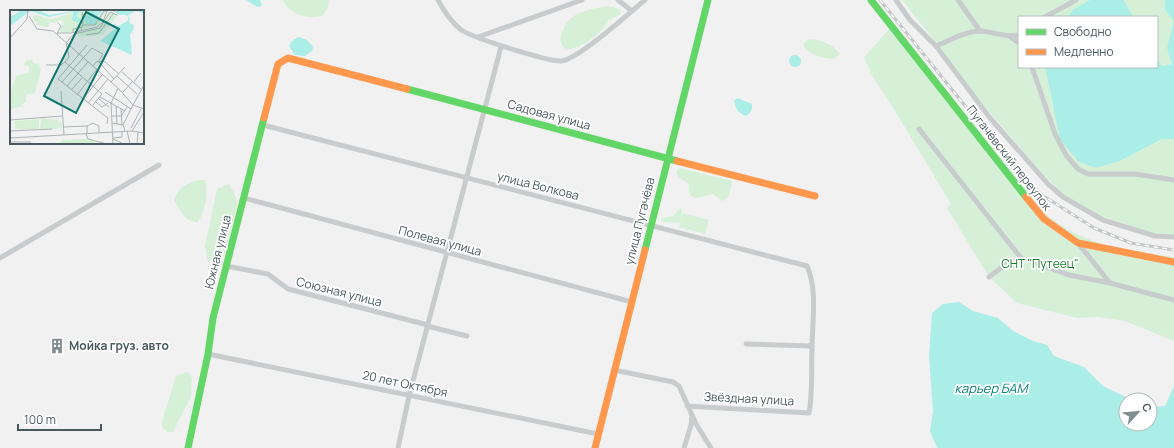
<svg xmlns="http://www.w3.org/2000/svg" width="1174" height="448" viewBox="0 0 1174 448" font-family="Manrope,sans-serif">
	<rect width="100%" height="100%" fill="#f1f1f1"/>
	<!-- green -->
	<g fill="#d6f0d8">
		<path d="M282,0H329L328,7L322,16C305,19 291,15 282,0Z"/>
		<path d="M902,0H1090L1072,10L1068,17H1019V67H1045L1053,107L1079,162L1096,168L1120,161L1162,139H1174V235L1153,233L1101,216L1064,195L1041,172L974,94L945,54Z"/>
		<path d="M1124,0H1165V10L1174,21L1167,48L1172,64L1162,66L1157,59V17H1133Z"/>
		<path d="M609,6L620,9L621,14L609,20C605,30 580,50 569,49C567,49 565,48 563,47L560,40C566,12 584,10 609,6Z"/>
		<path d="M894,24L1046,215C1059,224 1071,232 1086,238C1113,250 1145,252 1174,257V341L1125,321L1097,317L1077,318L1017,303L989,277L947,208L951,204L895,111L872,75L864,57Z"/>
		<path d="M814,39C826,42 833,45 840,54L834,59C822,58 808,56 803,44L807,40Z"/>
		<path d="M680,168L732,181L729,196L722,201L713,194C706,195 693,203 689,192C688,189 690,186 688,183C682,179 676,178 677,170Z"/>
		<path d="M199,180H205C209,192 205,212 198,222C185,223 180,210 174,200C178,189 187,182 199,180Z"/>
		<path d="M229,184L235,195L237,205L224,256L217,262L208,261L205,246L217,189Z"/>
		<path d="M680,208L682,209L681,217L683,213L709,220L705,234L679,227L681,221L678,223L663,222L661,219L662,218L673,216Z"/>
		<path d="M188,372L192,378L191,397L173,432H167L162,427V421L176,376Z"/>
	</g>
	<!-- water -->
	<g fill="#abede7">
		<path d="M246,0H260L262,6L257,7Z"/>
		<path d="M1090,0H1124L1133,17H1068L1072,10Z"/>
		<path d="M1165,0H1174V139H1162L1120,161L1096,168L1079,162L1060,139L1045,67H1157V59L1162,66L1172,64L1167,48L1174,21L1165,10Z"/>
		<path d="M299,37L307,40L313,47L312,51L305,56L295,55L289,46L293,40Z"/>
		<circle cx="795" cy="61" r="6"/>
		<path d="M737,98L752,104C753,109 750,114 746,116C738,113 736,109 734,101Z"/>
		<path d="M959,302L973,311L998,318L1013,331L1033,341L1047,345L1054,356L1084,367L1103,386L1132,400H1126V424H1150V407L1165,406L1174,386V448H937L930,431L933,411L929,356L932,313L943,304Z"/>
	</g>
	<g fill="none" stroke-linecap="round" stroke-linejoin="round">
		<!-- street -->
		<g stroke="#c8cccd" stroke-width="5">
			<path d="M438,0C444,11 450,21 460,29C469,37 550,62 561,61C579,59 629,13 645,0"/>
			<path d="M618,0L632,11"/>
			<path d="M896,0L910,20L936,46L990,118L1048,184L1063,197L1103,220L1155,236L1174,237"/>
			<path d="M958,0L980,31"/>
			<path d="M1045,17L1076,0"/>
			<path d="M1009,36L1019,43"/>
			<path d="M478,37L582,0"/>
			<path d="M936,46C950,40 966,31 981,31C994,32 1006,38 1019,35"/>
			<path d="M1032,67L1055,134L1066,155L1078,169L1088,174H1135L1174,180"/>
			<path d="M263,125L807,266C818,291 812,322 812,348C811,370 813,392 809,413L687,406"/>
			<path d="M919,129L1021,258L1069,275L1110,283L1174,300"/>
			<path d="M244,198L632,302"/>
			<path d="M1078,243L1110,283"/>
			<path d="M0,258L159,165"/>
			<path d="M226,266L268,274L288,289L428,325"/>
			<path d="M989,277L1006,264L1021,258"/>
			<path d="M427,326L467,336"/>
			<path d="M746,344L812,346"/>
			<path d="M208,354L598,434"/>
			<path d="M614,370L673,382L679,386L696,424L711,448"/>
			<path d="M398,448L409,396L501,47"/>
			<path d="M684,448L691,425L692,416"/>
		</g>
		<!-- fast -->
		<g stroke="#63d668" stroke-width="7">
			<path d="M871,0L1026,197"/>
			<path d="M407,89L677,161"/>
			<path d="M645,250L708,0"/>
			<path d="M188,448L208,354L213,318L264,118"/>
		</g>
		<!-- slow -->
		<g stroke="#ff974d" stroke-width="7">
			<path d="M264,118L278,64L288,58L407,89"/>
			<path d="M677,161L815,196"/>
			<path d="M1026,197L1044,219L1078,243L1174,262"/>
			<path d="M595,448L645,250"/>
		</g>
		<defs>
			<path id="rail" d="M880,0L1003,153L1042,195L1094,228L1131,243L1174,250"/>
		</defs>
		<!-- rail casing -->
		<use href="#rail" stroke="#c4c7c8" stroke-width="3"/>
		<!-- rail -->
		<use href="#rail" stroke="#fff" stroke-width="1.5" stroke-dasharray="4.5" stroke-linecap="butt"/>
	</g>
	<!-- icons -->
	<defs>
		<symbol id="building-bare" viewBox="-9 -9 18 18"><path d="M-4-6H4V6H1V3H-1V6H-4ZM-2.5-4.3h1.7v1.8h-1.7ZM.8-4.3h1.7v1.8H.8ZM-2.5-1h1.7V.8h-1.7ZM.8-1h1.7V.8H.8Z" fill="#838e91" stroke="#fff" stroke-width="2.5" paint-order="stroke"/></symbol>
	</defs>
	<g fill-rule="evenodd">
		<use href="#building-bare" x="46" y="335" width="22" height="22"/>
	</g>
	<g text-anchor="middle" stroke-width="3.5" stroke-linejoin="round" paint-order="stroke">
		<!-- street labels -->
		<g font-size="12" fill="#48595d" stroke="#fff">
			<text transform="translate(549 115) rotate(15)" y="4">Садовая улица</text>
			<text transform="translate(1009 158) rotate(52)" y="4">Пугачёвский переулок</text>
			<text transform="translate(538 186) rotate(14)" y="4">улица Волкова</text>
			<text transform="translate(640 221) rotate(-76)" y="4">улица Пугачёва</text>
			<text transform="translate(440 241) rotate(15)" y="4">Полевая улица</text>
			<text transform="translate(218 252) rotate(-76)" y="4">Южная улица</text>
			<text transform="translate(339 292) rotate(14)" y="4">Союзная улица</text>
			<text transform="translate(405 384) rotate(12)" y="4">20 лет Октября</text>
			<text transform="translate(749 399) rotate(3)" y="4">Звёздная улица</text>
		</g>
		<!-- park labels -->
		<g font-size="12" fill="#187f2d" stroke="#fff">
			<text x="1040" y="268">СНТ "Путеец"</text>
		</g>
		<!-- poi labels -->
		<g font-size="12" font-weight="bold" fill="#48595d" stroke="#fff" text-anchor="start">
			<text x="69" y="350">Мойка груз. авто</text>
		</g>
		<!-- water labels -->
		<g font-size="13" font-style="italic" fill="#0f847a" stroke="#fff">
			<text x="991" y="393">карьер БАМ</text>
		</g>
	</g>
	<!-- overview -->
	<g transform="translate(10 10)">
		<rect width="134" height="134" fill="#f1f1f1"/>
		<path d="M70,0L81,5L75,6L86,12L89,3L97,1L89,15L57,23L49,21L54,11L48,10V13L40,12L38,17L27,15L23,7L24,5L42,9L62,3V9L70,6H67ZM99,2L108,5L92,25L69,27L68,23L89,18ZM22,49L23,53L29,54L31,60L25,83L16,85V92L9,96H16L0,99L2,78L7,65L19,63V56H13L16,51ZM31,108L48,110L52,113V119L48,117V119H30ZM29,109V119H4L5,111ZM80,129L88,134H49L52,130Z" fill="#d6f0d8"/>
		<path d="M12,0H27L40,5L70,0L67,6L72,11L69,13L62,10L63,2L39,7L20,1L0,16V7ZM73,0H93L88,5L86,14H76L74,6L81,5ZM101,0H134V4L126,1L118,5L120,9L119,13L124,15L123,21L120,24L122,45L90,31L105,19L104,13L107,17L119,10L117,5H110Z" fill="#abede7"/>
		<path fill="none" stroke="#adb4b6" stroke-width="1" d="M19,6L27,19L43,21L109,79L123,95L134,99M71,21L73,14L72,2M47,23H61L87,17L93,12L97,1H94L85,15H73M63,23V19L72,17M47,24L51,16L48,13M76,25L89,23L103,4M0,28L17,9L18,0M77,35L48,69L94,105L98,108L97,114M94,51L109,64M55,52L92,84L83,95M89,52L104,69M36,55H51L55,52L59,47L56,33L64,24L90,18L100,2L107,5M83,56L86,52L94,51M112,62L131,79M107,66L127,84M52,72L82,38L93,44L88,52M101,72L115,57M123,73L131,63M57,76L78,52M61,80L72,68M51,81L54,125M95,82L121,99M113,82L122,72M67,85L87,59M90,87L115,101M73,89L92,65M89,89L99,97M86,92L92,97L98,93M78,93L98,69M123,95L134,75M106,96L107,114M111,99L112,115M102,106H111L117,97M0,110L52,106M102,113L113,115L115,121M113,115L123,95M53,117L77,116M121,118L131,99M0,121L42,119M117,121L120,134M122,121L134,102M76,124L78,129L97,134M77,124V116L83,113L89,116V123M0,128L122,121L134,123M103,128L112,127V122M103,129L114,134M0,132H21M103,134L101,93L108,78M127,134L128,122"/>
		<path fill="#0f766e" fill-opacity="0.15" stroke="#0f766e" stroke-width="2" d="M76,2L109,19L66,103L34,86Z"/>
		<rect width="134" height="134" fill="none" stroke="#48595d" stroke-width="2"/>
	</g>
	<!-- legend -->
	<rect x="1018" y="16" width="140" height="52" fill="#ffffff" stroke="#b6bdbe"/>
	<rect x="1026" y="29" width="20" height="6" fill="#63d668" stroke="#b6bdbe"/>
	<text x="1054" y="36" font-size="12" fill="#48595d">Свободно</text>
	<rect x="1026" y="49" width="20" height="6" fill="#ff974d" stroke="#b6bdbe"/>
	<text x="1054" y="56" font-size="12" fill="#48595d">Медленно</text>
	<!-- north arrow -->
	<g transform="translate(1138 412) rotate(63)"><circle r="19" fill="#ffffff" stroke="#b6bdbe"/>
	<path d="M0-3L7 15L0 10L-7 15Z" fill="#838e91"/>
	<text y="-6" font-size="11" font-weight="bold" text-anchor="middle" fill="#48595d">С</text>
	</g>
	<!-- scale -->
	<path d="M18 424v6h83v-6" fill="none" stroke="#48595d" stroke-width="2"/>
	<text x="24" y="424" font-size="12" fill="#48595d" stroke="#ffffff" stroke-width="3" paint-order="stroke">100 m</text>
</svg>
